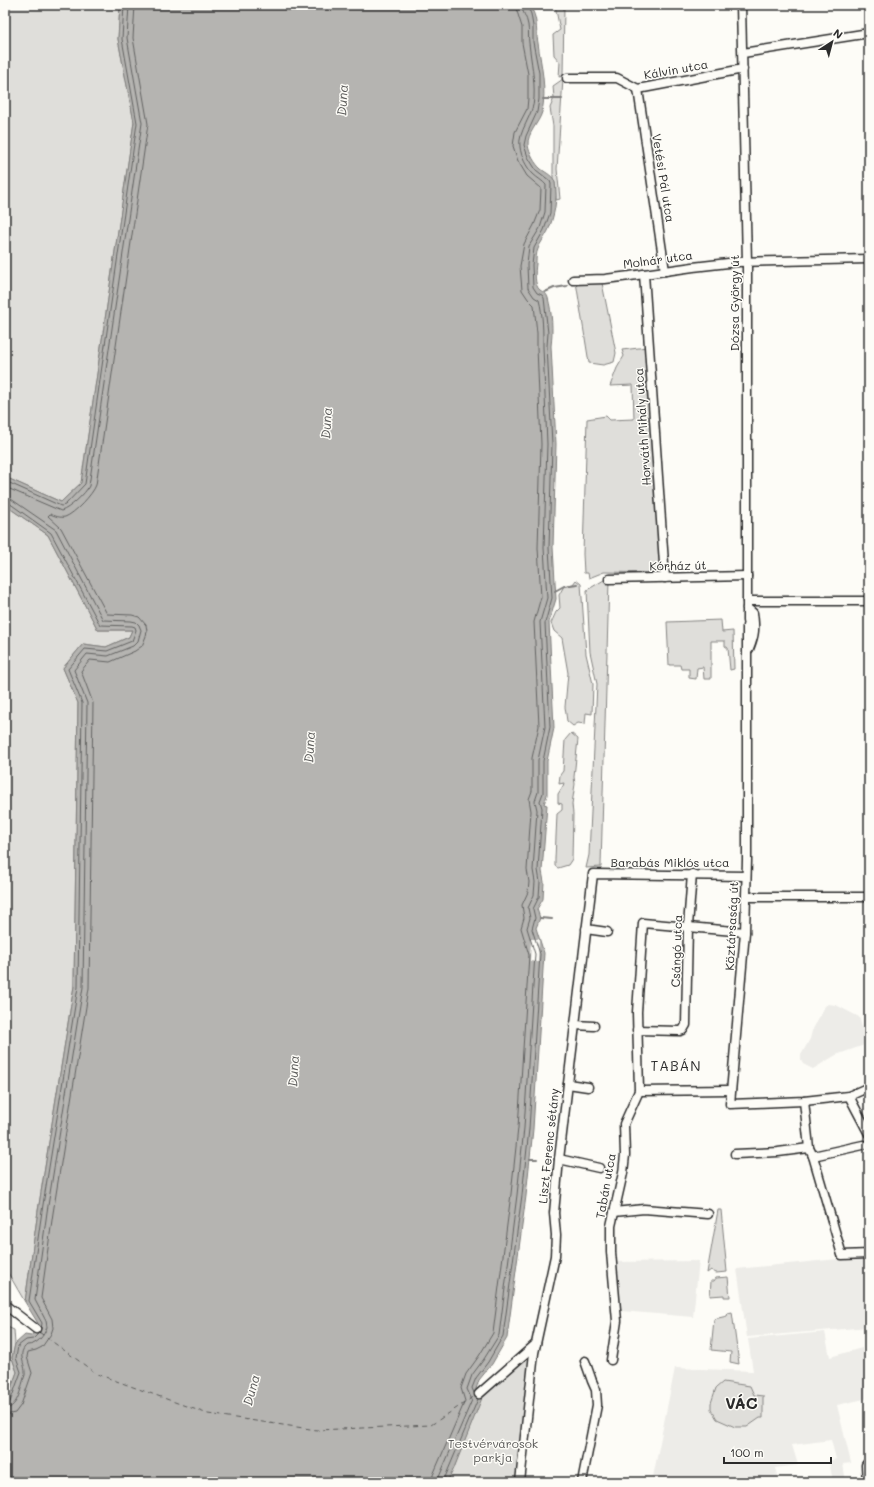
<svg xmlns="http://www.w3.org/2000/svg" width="874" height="1487" viewBox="0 0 874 1487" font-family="Mali,sans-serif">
	<rect width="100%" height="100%" fill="#fdfcf7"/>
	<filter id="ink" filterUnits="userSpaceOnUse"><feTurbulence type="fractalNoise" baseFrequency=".025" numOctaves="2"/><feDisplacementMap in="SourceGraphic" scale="8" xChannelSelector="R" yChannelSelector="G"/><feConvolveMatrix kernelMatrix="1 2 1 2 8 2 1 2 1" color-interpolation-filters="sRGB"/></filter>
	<g filter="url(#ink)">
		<!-- built -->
		<g fill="#edece8">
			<path d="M828,1004L836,1005L859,1017L867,1044L836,1055L813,1069L803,1064L801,1060V1055L810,1039L812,1031L825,1006Z"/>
			<path d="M869,1256V1327L747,1337L737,1269Z"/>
			<path d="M699,1261L693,1317L621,1311L615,1262Z"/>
			<path d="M825,1332L830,1357L869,1346V1398L837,1405L851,1463L843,1464L846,1482H833L829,1461L836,1459L831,1440L792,1445L798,1465L775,1468L779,1482H652L675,1368L753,1371L748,1339Z"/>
		</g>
		<!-- green -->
		<g fill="#dfdeda" stroke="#858482">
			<path d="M5,5H120L118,39L134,122L81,483L61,502L5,477Z"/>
			<path d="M555,5H564L563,76L559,77L560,62L554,55L553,35L560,30Z"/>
			<path d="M563,79L557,169L560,199L556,200L555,183L553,178V126L550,108L554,98L553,86Z"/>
			<path d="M576,282L602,283L616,353L614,362L603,365L589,363Z"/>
			<path d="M647,347L662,573L604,572L589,578L588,573H584L583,554L587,419L606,416L610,420L634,419L633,385L610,386L617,368L624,356L622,350Z"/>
			<path d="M5,505L48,535L98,630H132L129,637L106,647L83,644L63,668L78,703L74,986L38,1211L25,1302L7,1271L5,1256Z"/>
			<path d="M576,580L581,584L586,654L593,684L592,714L586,713L585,724L578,723L573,726L567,721L565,707L568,673L562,638L554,631L551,623L556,612L560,608L559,595L564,586L573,584Z"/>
			<path d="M604,580L609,581L601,865V867L586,868L589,855L597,684L590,652L587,590Z"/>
			<path d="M721,620L722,632L733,631L734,669L730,670L728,648L725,646V641H711V679H704L703,667L697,668L696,679L689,678V669H681L680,665H669L667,622Z"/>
			<path d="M571,733L578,739L574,777L575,784L572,804L573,814L572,859L568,865L558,868L555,866V859L557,814L562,810V804L558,803V794L563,786L564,783L559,784L560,775L563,771L565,740Z"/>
			<path d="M718,1210H721L727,1272L716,1273L711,1270L707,1273Z"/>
			<path d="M728,1277L730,1297H724V1295L710,1296L711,1281H714L716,1278Z"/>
			<path d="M732,1312L739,1364L730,1362L731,1352L711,1350L714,1319L727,1316L728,1313Z"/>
			<path d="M5,1326L14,1330L15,1344L12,1358L17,1372L5,1405Z"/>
			<path d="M536,1344L520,1482H447L454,1468L479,1394Z"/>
			<path d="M723,1382L750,1386L754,1395L763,1396V1418H760L747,1427H735L717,1419L711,1409V1403L716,1388Z"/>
		</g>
		<!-- water -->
		<path fill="#b5b4b1" stroke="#7e7d7b" d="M120,5H529C539,18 535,28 538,43C541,66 547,88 542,112C539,123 527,133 528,145C529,153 535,164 541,169C546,173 554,176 555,183C558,199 554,217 548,231C545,237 540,243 538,249C536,253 536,260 536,264C535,271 534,286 540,290C544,293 546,292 548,298C552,313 553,330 551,346L556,444L553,547L556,599L549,622L554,728L547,761V795L544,804L547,805L542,871L544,882L543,899L537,909L540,918L536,928L544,953L533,1129L526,1196L507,1338L492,1364L479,1380L476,1389L482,1398L454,1468L447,1482H5V1405L17,1372L12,1358L15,1344L25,1335L31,1336L39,1325L25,1302L38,1211L74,986L78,703L63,668L83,644L106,647L129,637L132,630H98L48,535L5,505V477L61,502L81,483L134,122L118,39Z"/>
		<!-- pier -->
		<path fill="#fdfcf7" d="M531,939H539L538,962L530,961Z"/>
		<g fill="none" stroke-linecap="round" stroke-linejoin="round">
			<!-- shore -->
			<g stroke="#626261" stroke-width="1">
				<path d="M5,481L61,506L65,505L85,484L137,123L122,39L124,5"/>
				<path d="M5,487L61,511C69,509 86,493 89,486L142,123L127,38L129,5"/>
				<path d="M5,497L11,499L56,530L103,620L131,621L136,622L139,625L141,630L138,641L133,646L108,656L87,654L74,670L87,703L83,987L47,1212L35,1300L46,1321L47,1327C44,1336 37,1345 27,1345C16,1354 26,1363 25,1375C21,1385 19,1408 5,1409"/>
				<path d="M5,502L9,503L51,533L100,625L132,626L135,627L136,630L132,641L107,651L85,649L68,669L82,703L78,987L42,1211L29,1301L42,1323L41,1329"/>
				<path d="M474,1393L472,1388L476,1378L488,1362L503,1336L522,1195L529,1129L540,954L532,929L535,918L533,909L539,897L540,882L538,870L542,808L540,801L543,793V761L550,727L545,623L552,598L549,548L552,444L547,346L548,333L544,298L542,295L537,293L533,287L532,265L534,248L544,230L550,213L551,184L550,181L536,170L528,157L524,145L526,136L537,112L539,99V73L533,42V26L531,14L527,5"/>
				<path d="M5,1404L10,1402L21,1372L16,1358L18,1346L26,1340L33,1339L38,1334"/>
				<path d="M5,1415L15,1413L21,1405L32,1373L27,1357L28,1352L36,1350L42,1347L51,1334L53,1328L52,1319L41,1298L53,1213L89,988L93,703L81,671L90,660L110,662L135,651L142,646L146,636L147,631L146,625L139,617L132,615L107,614L61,528L48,516L50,514C55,516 60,518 65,517C74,514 93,494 96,485L148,124L133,38L135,5"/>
				<path d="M432,1482L433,1475L465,1401L461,1388L466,1374L479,1356L493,1333L511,1194L518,1128L529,955L521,928L524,918L522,905L528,892L529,882L527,870L531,811L529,799L532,791V758L539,726L534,622L541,597L538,548L541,444L537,347V333L534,305L528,299L522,290L520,266L524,244L534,225L540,210L541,188L527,176L518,161L513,146L515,132L527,109L528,98V74L522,43V27L515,5"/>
				<path d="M438,1482L439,1477L472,1400L467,1389L472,1375L484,1359L499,1335L517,1195L524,1128L535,954L527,928L530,918L528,908L534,895L535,882L533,870L537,810L535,801L538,792V760L545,727L540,622L547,598L544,548L547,444L543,347C543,331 543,315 539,300L534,297L528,288L527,265L529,246L540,228L545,212L546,185C543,181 537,178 533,174C526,167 521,156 520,147C517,132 534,115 534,98C535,79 531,62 529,43C528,37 529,31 528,25C527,17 522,12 521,5"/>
				<path d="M443,1482L478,1399"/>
			</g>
			<!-- stream -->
			<g stroke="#7e7d7b" stroke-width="2">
				<path d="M543,99H562"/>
				<path d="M545,292L554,288L567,286"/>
				<path d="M555,591L564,586L577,584"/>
				<path d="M540,918L552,919"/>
				<path d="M530,1159H537"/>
			</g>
			<!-- ferry -->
			<path stroke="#5b5b5a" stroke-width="1" stroke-dasharray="5 4" stroke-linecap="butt" d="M39,1332L97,1374L208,1414L317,1430L431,1425L475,1396"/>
			<defs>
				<g id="minor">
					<path d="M741,5L747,262V621"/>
					<path d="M743,53L869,33"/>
					<path d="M567,78H617L638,89L743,69"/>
					<path d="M638,89L665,271"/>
					<path d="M644,274L665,578"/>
					<path d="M573,280L605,279L630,276L693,267L737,262L869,259"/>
					<path d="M609,579L747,576"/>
					<path d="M747,601H869"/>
					<path d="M747,608L753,613C755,628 755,634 749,649"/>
					<path d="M747,626V860L745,932L730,1104L804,1101L849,1096L869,1087"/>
					<path d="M746,897H869"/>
					<path d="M586,929L607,932"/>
					<path d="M574,1025L594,1026"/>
					<path d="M637,1030L680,1031L683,1030L686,1025L688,926L692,874"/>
					<path d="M568,1084L588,1087"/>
					<path d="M639,1091L731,1090"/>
					<path d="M849,1096L869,1134"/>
					<path d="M804,1101L809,1148L813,1156L842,1255L869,1254"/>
					<path d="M735,1154L778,1152L809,1148"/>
					<path d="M813,1156L863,1145"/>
					<path d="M559,1159L599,1168"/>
					<path d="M614,1212L644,1209L708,1214"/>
					<path d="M5,1305L36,1329"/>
					<path d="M611,1360L617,1321L611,1252V1226L623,1173L625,1155L624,1124L639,1091L637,1012L643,923L745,932"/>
					<path d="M479,1394L536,1344"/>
					<path d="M520,1482L534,1353L555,1256L556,1235L554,1213L559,1159L593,874L746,876"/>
					<path d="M582,1482L597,1405L596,1390L592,1381L585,1361"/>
					<path d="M867,1482L866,1465L869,1462"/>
				</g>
			</defs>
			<!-- minor casing -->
			<use href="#minor" stroke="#2b2b2b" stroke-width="11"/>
			<!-- minor -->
			<use href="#minor" stroke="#fdfcf7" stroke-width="8"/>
		</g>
	</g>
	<g text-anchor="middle" stroke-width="3" stroke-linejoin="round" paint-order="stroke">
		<!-- street labels -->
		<g font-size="12" fill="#2b2b2b" stroke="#fdfcf7">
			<text transform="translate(676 70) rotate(-10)" y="4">Kálvin utca</text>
			<text transform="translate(663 178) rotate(81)" y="4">Vetési Pál utca</text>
			<text transform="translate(658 260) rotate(-8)" y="4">Molnár utca</text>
			<text transform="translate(735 303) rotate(-90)" y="4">Dózsa György út</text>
			<text transform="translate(643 427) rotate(-94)" y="4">Horváth Mihály utca</text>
			<text transform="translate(678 566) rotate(-1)" y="4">Kórház út</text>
			<text x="670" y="867">Barabás Miklós utca</text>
			<text transform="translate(732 926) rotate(-87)" y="4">Köztársaság út</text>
			<text transform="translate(677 951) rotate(-88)" y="4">Csángó utca</text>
			<text transform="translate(549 1146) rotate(-84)" y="4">Liszt Ferenc sétány</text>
			<text transform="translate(606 1186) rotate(-80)" y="4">Tabán utca</text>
		</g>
		<!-- park labels -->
		<g font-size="12" fill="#585857" stroke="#fdfcf7">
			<text x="493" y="1448">Testvérvárosok<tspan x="493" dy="14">parkja</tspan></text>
		</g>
		<!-- water labels -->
		<g font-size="13" font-style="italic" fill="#5b5b5a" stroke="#fdfcf7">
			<text transform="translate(342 100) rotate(-87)" y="5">Duna</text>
			<text transform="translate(326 423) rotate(-87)" y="5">Duna</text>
			<text transform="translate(309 747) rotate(-87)" y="5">Duna</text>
			<text transform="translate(293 1071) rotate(-87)" y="5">Duna</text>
			<text transform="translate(251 1390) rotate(-75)" y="5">Duna</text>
		</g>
		<!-- quarter labels -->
		<g font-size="14" letter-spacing="1" fill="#2b2b2b" stroke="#fdfcf7">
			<text x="676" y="1071">TABÁN</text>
		</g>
		<!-- district labels -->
		<g font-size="16" font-weight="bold" letter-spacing="1" fill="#2b2b2b" stroke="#fdfcf7">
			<text x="742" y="1409">VÁC</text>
		</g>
	</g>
	<!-- margin -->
	<rect width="874" height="1487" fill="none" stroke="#fdfcf7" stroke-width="20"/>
	<rect x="10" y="10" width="854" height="1467" fill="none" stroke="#2b2b2b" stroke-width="1.5" filter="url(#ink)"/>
	<!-- north arrow -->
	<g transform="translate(832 42) rotate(36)" stroke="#fdfcf7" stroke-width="3" paint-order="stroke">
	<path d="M0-3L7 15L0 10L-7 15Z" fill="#2b2b2b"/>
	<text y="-6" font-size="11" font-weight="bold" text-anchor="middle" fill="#2b2b2b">N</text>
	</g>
	<!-- scale -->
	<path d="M724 1457v6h107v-6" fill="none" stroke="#2b2b2b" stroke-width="2"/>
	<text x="730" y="1457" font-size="12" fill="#2b2b2b" stroke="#fdfcf7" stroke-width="3" paint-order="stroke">100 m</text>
</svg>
